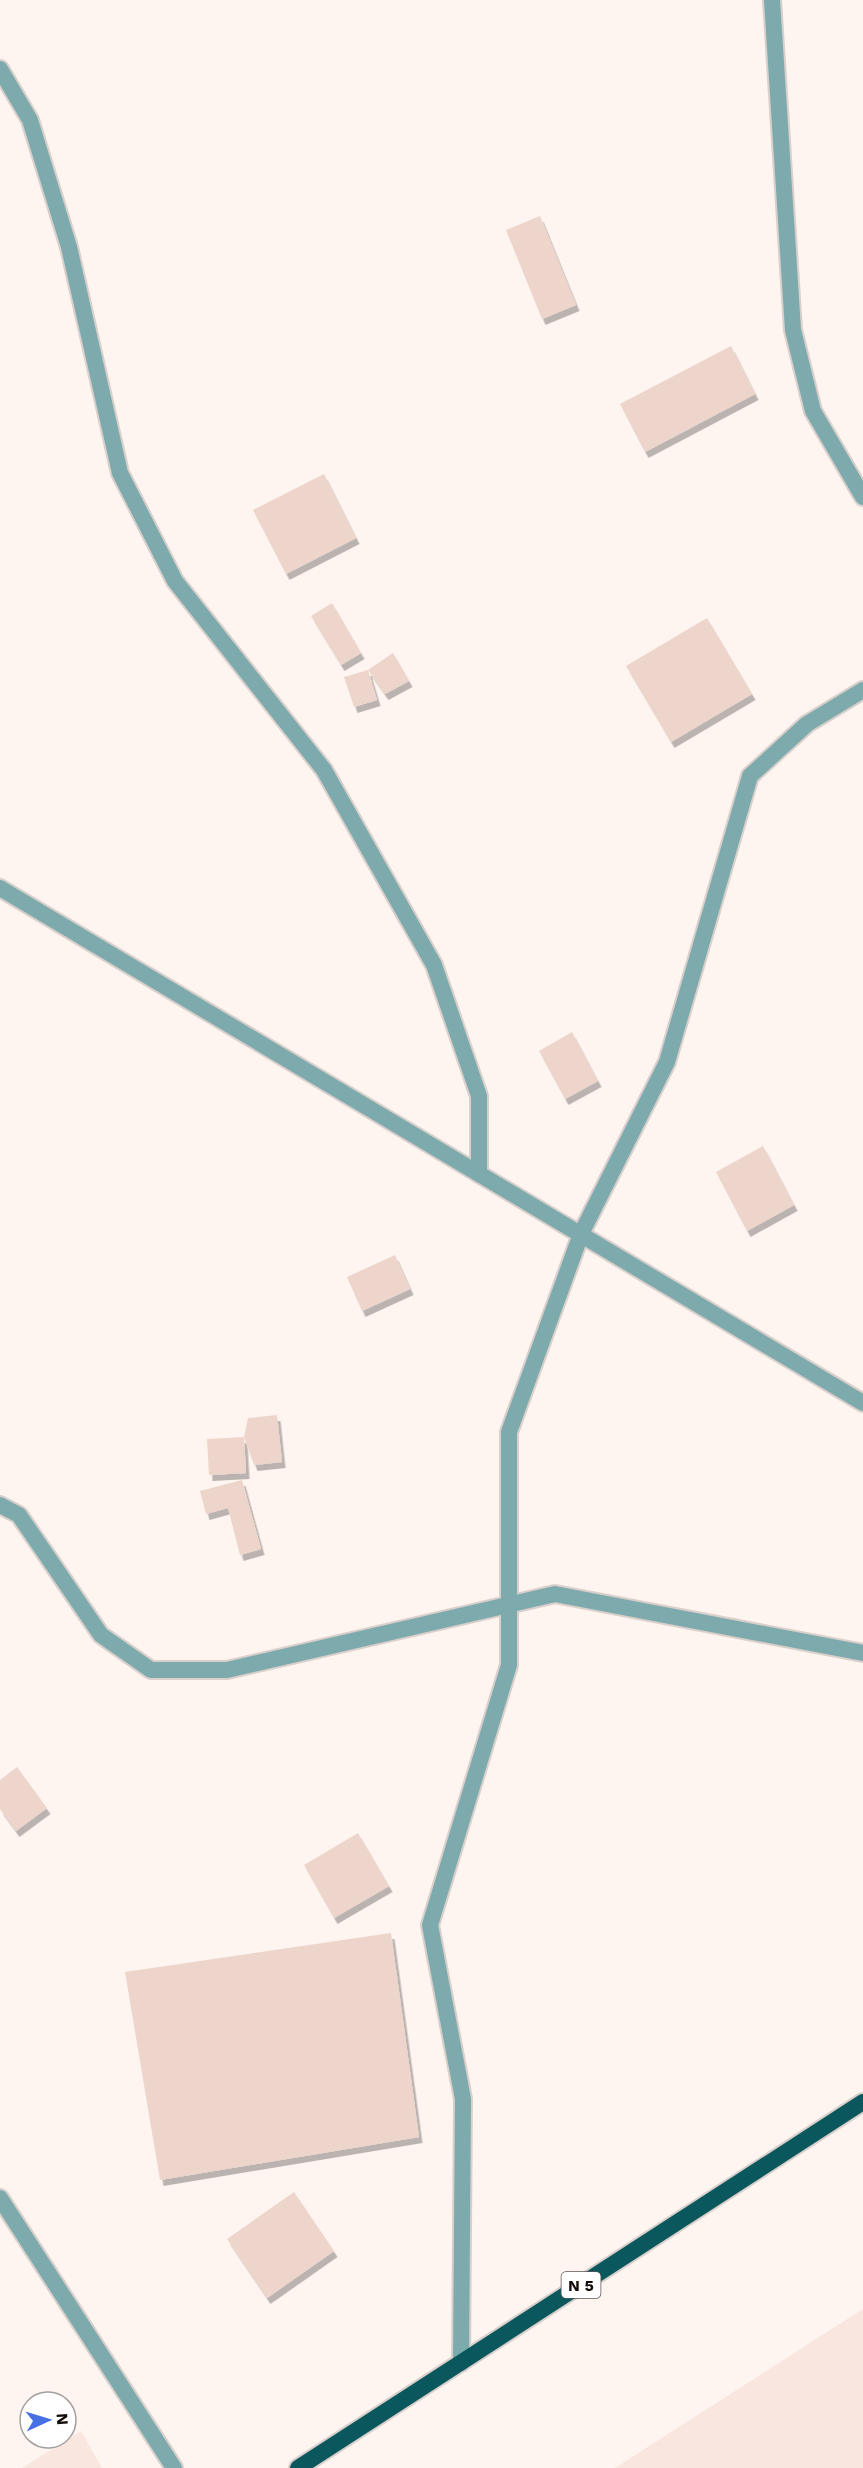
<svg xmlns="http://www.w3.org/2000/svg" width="863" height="2468" viewBox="0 0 863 2468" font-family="'Work Sans',sans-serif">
	<defs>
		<filter id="shadow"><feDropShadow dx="3.5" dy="6" stdDeviation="0" flood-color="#0004"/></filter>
	</defs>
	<rect width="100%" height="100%" fill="#fef4f0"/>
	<!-- built -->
	<g fill="#f9e6df">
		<path d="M863,2309V2468H615Z"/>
		<path d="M81,2431L102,2468H22Z"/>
	</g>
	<!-- building -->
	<g fill="#edd5cb" filter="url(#shadow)">
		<path d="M540,216L576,305L542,319L506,230Z"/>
		<path d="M731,346L755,394L645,452L620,404Z"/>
		<path d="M324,474L356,538L286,574L253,510Z"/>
		<path d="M332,603L361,653L341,665L311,616Z"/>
		<path d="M707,618L752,694L671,742L626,666Z"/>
		<path d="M393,653L409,681L385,694L368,670Z"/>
		<path d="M368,670L377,700L354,707L344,677Z"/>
		<path d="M572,1032L598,1081L565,1099L539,1051Z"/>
		<path d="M763,1146L794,1205L747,1231L716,1172Z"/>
		<path d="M395,1255L410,1289L362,1311L347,1277Z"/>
		<path d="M277,1415L282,1462L254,1465L244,1437L248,1418Z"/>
		<path d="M244,1437L246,1473L209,1475L207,1439Z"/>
		<path d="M242,1480L261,1549L240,1555L228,1508L206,1514L200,1491Z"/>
		<path d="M17,1767L47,1808L16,1831L0,1809V1780Z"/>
		<path d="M358,1833L389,1886L334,1918L304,1865Z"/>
		<path d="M391,1933L419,2137L160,2180L125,1972Z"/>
		<path d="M294,2192L334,2251L267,2298L227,2239Z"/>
	</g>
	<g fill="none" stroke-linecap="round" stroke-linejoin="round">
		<defs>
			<path id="service" d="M0,888L863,1403"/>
			<g id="minor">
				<path d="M772,0L793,330L813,411L863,497"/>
				<path d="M0,69L30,120L69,247L120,473L175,581L324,770L434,965L479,1096V1174"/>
				<path d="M0,1505L19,1515L101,1635L151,1670H227L555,1594L863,1653"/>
				<path d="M0,2198L174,2468"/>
				<path d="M461,2363L463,2099L430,1925L509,1665V1432L581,1234L667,1062L750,776L807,724L863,690"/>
			</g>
			<path id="trunk" d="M298,2468L863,2102"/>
		</defs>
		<!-- service casing -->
		<use href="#service" stroke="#d9cfcb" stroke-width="20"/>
		<!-- minor casing -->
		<use href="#minor" stroke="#d9cfcb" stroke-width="20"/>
		<!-- trunk casing -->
		<use href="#trunk" stroke="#d9cfcb" stroke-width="20"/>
		<!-- service -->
		<use href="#service" stroke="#7daaad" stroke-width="16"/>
		<!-- minor -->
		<use href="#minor" stroke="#7daaad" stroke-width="16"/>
		<!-- trunk -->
		<use href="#trunk" stroke="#0a585e" stroke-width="16"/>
	</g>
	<g text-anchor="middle" stroke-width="4.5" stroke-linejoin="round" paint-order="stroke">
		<!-- shield labels -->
		<rect fill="#fff" stroke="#5c5654" stroke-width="1.5" x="561.5" y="2272" width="39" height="26" rx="4.5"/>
		<g font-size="16" font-weight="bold" fill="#160e0b">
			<text x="581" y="2291">N 5</text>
		</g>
	</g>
	<!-- north arrow -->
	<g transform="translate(48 2420) rotate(86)"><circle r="28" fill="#ffffff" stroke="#a29f9d" stroke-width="1.5"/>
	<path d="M0-4.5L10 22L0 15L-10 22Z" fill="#4670e3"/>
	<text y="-9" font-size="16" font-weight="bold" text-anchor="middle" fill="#160e0b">N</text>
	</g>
</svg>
